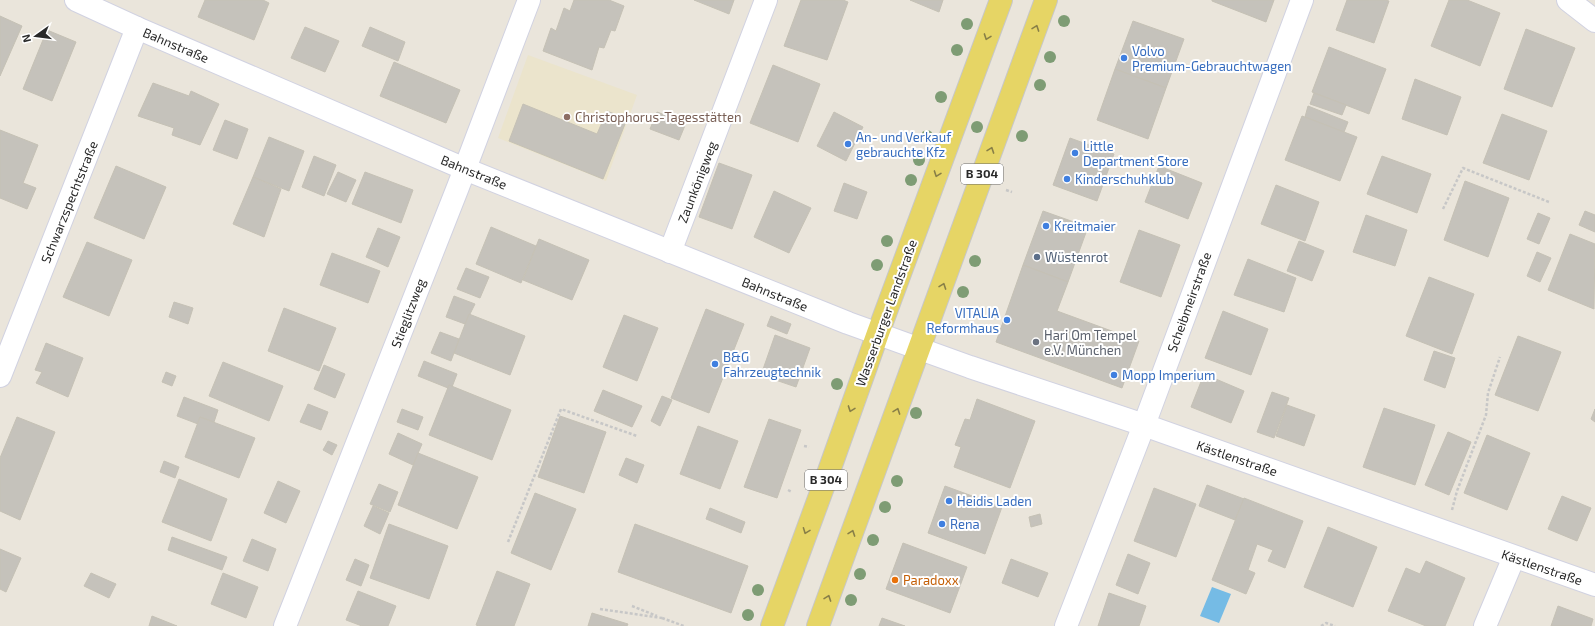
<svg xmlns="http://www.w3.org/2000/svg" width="1595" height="626" viewBox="0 0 1595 626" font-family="'Exo 2',sans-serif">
	<rect width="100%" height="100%" fill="#eae5db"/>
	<!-- education -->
	<path fill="#ebe4cc" d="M528,55L637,95L606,181L498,138Z"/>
	<!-- water -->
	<path fill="#75bbe5" d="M1212,587L1231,594L1219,623L1200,616Z"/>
	<!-- building -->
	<g fill="#c5c2bb" stroke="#c5c1b5">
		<path d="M205,0H263L269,3L254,40L198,17Z"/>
		<path d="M574,0H609L624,6L615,31L611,30L604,48L599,47L592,70L543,51L551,28L556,31L564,8L570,11Z"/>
		<path d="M694,0H734L729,14Z"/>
		<path d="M801,0H843L848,2L827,60L784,46Z"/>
		<path d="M910,0H943L939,12Z"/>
		<path d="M1212,0H1274L1266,22L1212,1Z"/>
		<path d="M1347,0H1385L1389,1L1374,43L1336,30Z"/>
		<path d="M1449,0H1467L1500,13L1480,66L1431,46Z"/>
		<path d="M0,16L22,26L0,76Z"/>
		<path d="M1133,21L1184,39L1166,88L1115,69Z"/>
		<path d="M305,27L339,41L325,72L291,58Z"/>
		<path d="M370,27L405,42L398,61L362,46Z"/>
		<path d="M1526,29L1575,48L1552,107L1504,89Z"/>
		<path d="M47,30L76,42L52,101L23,89Z"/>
		<path d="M1329,47L1386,69L1369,114L1312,92Z"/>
		<path d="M394,62L460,90L446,123L380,96Z"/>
		<path d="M773,65L820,84L798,142L750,123Z"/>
		<path d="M1115,69L1166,88L1148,139L1097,120Z"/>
		<path d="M1415,79L1461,97L1447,135L1402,119Z"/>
		<path d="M153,83L189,96L191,91L219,104L200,145L172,135L174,128L138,116Z"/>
		<path d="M1314,93L1346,105L1342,115L1310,104Z"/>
		<path d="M523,104L597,134L607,111L627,119L603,179L509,141Z"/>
		<path d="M1308,106L1348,122L1344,132L1305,117Z"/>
		<path d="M657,112L686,123L679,140L650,129Z"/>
		<path d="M834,112L863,127L846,161L817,146Z"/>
		<path d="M1502,114L1547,131L1529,180L1483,163Z"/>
		<path d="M1302,116L1357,137L1340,181L1285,160Z"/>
		<path d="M225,120L248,129L237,159L213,150Z"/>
		<path d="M0,130L38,145L23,183L36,188L27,209L0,198Z"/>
		<path d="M269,137L304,151L289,191L253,177Z"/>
		<path d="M1070,138L1114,154L1097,201L1053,185Z"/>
		<path d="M314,156L336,165L324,196L302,187Z"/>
		<path d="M1382,156L1431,174L1417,213L1367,194Z"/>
		<path d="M719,163L752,175L732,229L699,217Z"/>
		<path d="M116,166L166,187L144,239L94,218Z"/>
		<path d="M1159,166L1202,183L1188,219L1145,202Z"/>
		<path d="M338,172L356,180L346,202L327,194Z"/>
		<path d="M365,172L413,190L401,223L352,204Z"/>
		<path d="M253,177L281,189L264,237L233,224Z"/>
		<path d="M1465,181L1509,198L1488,257L1444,240Z"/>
		<path d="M844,183L867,192L857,219L834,211Z"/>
		<path d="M1276,185L1319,202L1305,241L1261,224Z"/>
		<path d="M774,191L811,208L789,253L754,237Z"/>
		<path d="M1043,211L1088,227L1068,282L1023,265Z"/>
		<path d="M1585,211L1595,215V232L1579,225Z"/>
		<path d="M1538,213L1550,218L1539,244L1527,239Z"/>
		<path d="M1366,215L1407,230L1395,266L1353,252Z"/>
		<path d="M491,227L536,246L521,283L476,264Z"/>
		<path d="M378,228L400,237L388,267L366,257Z"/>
		<path d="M1139,230L1180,245L1161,297L1120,282Z"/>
		<path d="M1570,234L1595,244L1594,309L1548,290Z"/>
		<path d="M539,239L589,260L572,300L523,280Z"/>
		<path d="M1299,241L1324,251L1312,281L1287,271Z"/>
		<path d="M87,242L132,260L109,316L63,297Z"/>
		<path d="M1537,252L1551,258L1540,282L1527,276Z"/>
		<path d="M332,253L380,271L368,303L320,285Z"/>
		<path d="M1248,259L1296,278L1284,312L1234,295Z"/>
		<path d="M1023,265L1068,282L1057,311L1139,341L1122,388L996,342Z"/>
		<path d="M466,268L489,277L480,298L457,289Z"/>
		<path d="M1429,277L1474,294L1452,354L1406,336Z"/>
		<path d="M454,296L475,304L465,324L446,317Z"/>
		<path d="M174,302L193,308L188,324L169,317Z"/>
		<path d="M284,308L336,328L319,371L268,351Z"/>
		<path d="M706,309L744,324L709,413L671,398Z"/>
		<path d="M1223,311L1268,329L1251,375L1205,358Z"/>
		<path d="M469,314L525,336L510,375L454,353Z"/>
		<path d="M624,315L658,328L637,381L603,367Z"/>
		<path d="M771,316L791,324L787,334L767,326Z"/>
		<path d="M440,332L459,339L451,361L431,353Z"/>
		<path d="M775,335L810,348L796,387L761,375Z"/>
		<path d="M1518,336L1561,352L1538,411L1495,395Z"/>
		<path d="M46,343L83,358L68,397L36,383L42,372L35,370Z"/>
		<path d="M1434,351L1455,358L1445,388L1424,380Z"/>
		<path d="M424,361L457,374L452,387L449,385L448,388L418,376Z"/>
		<path d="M223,362L283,386L269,421L209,396Z"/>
		<path d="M324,365L345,374L335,398L314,389Z"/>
		<path d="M166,372L176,376L172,386L162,382Z"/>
		<path d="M1204,374L1244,391L1231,423L1191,407Z"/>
		<path d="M449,385L511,410L492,460L429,435Z"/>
		<path d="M603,390L642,406L632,427L594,411Z"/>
		<path d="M1272,392L1289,398L1274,438L1257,432Z"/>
		<path d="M662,396L672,400L660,426L651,421Z"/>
		<path d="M184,397L218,410L214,422L200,417L198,424L177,416Z"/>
		<path d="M977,399L1035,421L1010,488L954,467L961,447L955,445L965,419L970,420Z"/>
		<path d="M308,404L328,412L321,430L300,422Z"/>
		<path d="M1287,405L1315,415L1304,446L1276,436Z"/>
		<path d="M1384,408L1435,425L1415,485L1363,467Z"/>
		<path d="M402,409L423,417L418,430L397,422Z"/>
		<path d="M1595,409V422L1591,419Z"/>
		<path d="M560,416L606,432L584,493L538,477Z"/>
		<path d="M17,417L55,432L20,520L0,511V458Z"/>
		<path d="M200,417L255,438L239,478L185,457Z"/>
		<path d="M769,419L801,430L777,498L744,487Z"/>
		<path d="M698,426L738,441L720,489L680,474Z"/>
		<path d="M1448,432L1471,442L1449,495L1425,485Z"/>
		<path d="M398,433L422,444L413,465L389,454Z"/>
		<path d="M1487,435L1530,453L1507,510L1464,493Z"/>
		<path d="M328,441L337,445L332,455L323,450Z"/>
		<path d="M418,453L478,477L457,529L398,505Z"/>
		<path d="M626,458L644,465L637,483L619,475Z"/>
		<path d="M164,461L179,467L175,478L160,472Z"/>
		<path d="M179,479L227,499L211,541L162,522Z"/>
		<path d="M278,481L300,491L286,523L264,513Z"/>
		<path d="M379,484L398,492L390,512L370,504Z"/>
		<path d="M1207,485L1244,499L1235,520L1199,506Z"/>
		<path d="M945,486L1002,507L985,554L928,533Z"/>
		<path d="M1154,488L1196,504L1176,557L1134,541Z"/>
		<path d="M535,493L576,509L551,570L511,553Z"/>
		<path d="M1562,496L1591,508L1577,541L1548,529Z"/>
		<path d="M1244,498L1303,521L1285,568L1268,561L1273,550L1257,544L1248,570L1255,573L1246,594L1212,580Z"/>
		<path d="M373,506L389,513L380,534L364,526Z"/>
		<path d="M710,508L745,522L741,533L706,519Z"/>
		<path d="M1040,514L1042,524L1031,527L1029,517Z"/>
		<path d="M389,524L448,546L429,599L370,578Z"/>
		<path d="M635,524L748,566L731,613L618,572Z"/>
		<path d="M1328,527L1377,547L1353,607L1304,587Z"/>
		<path d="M172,537L227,557L222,570L168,550Z"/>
		<path d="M252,539L276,549L268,571L243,561Z"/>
		<path d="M903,543L967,567L950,613L886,589Z"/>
		<path d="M0,549L21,558L6,592L0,589Z"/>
		<path d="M1128,554L1150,563L1138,594L1116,585Z"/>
		<path d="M355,559L369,565L361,586L346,580Z"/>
		<path d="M1011,559L1048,573L1038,597L1002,583Z"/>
		<path d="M1426,561L1465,578L1445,626H1426L1388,611L1406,568L1420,574Z"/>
		<path d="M497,571L530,584L514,626H479L476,625Z"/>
		<path d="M91,573L116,584L109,598L84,586Z"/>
		<path d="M223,573L258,587L246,618L211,604Z"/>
		<path d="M358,591L396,606L388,626H362L346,620Z"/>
		<path d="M1109,593L1146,606L1139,626H1098Z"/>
		<path d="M1558,606L1593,619L1591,626H1551Z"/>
		<path d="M592,613L628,624L627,626H588Z"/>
		<path d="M152,616L177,626H149Z"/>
		<path d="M882,618L905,626H879Z"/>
	</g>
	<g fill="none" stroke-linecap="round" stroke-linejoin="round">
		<defs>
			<g id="minor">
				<path d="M76,0L137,28L465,169L848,323L970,367L1144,425L1595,585"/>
				<path d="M1568,0L1595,21"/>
				<path d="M670,252L766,0"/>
				<path d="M0,376L137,28"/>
				<path d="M285,626L458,187L529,0"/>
				<path d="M1066,626L1144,425L1302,0"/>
				<path d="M1485,626L1514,557"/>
			</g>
			<g id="major">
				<path d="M772,626L829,471L878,333L1001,0"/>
				<path d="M818,626L1046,0"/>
			</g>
		</defs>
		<!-- minor casing -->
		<use href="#minor" stroke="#d1d2e1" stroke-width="24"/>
		<!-- major casing -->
		<use href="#major" stroke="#c7c7c7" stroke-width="24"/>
		<!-- path -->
		<g stroke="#c7c7c7" stroke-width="2.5" stroke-dasharray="3 2" stroke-linecap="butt">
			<path d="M1006,190L1012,192"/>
			<path d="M1443,209L1463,168L1549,202"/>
			<path d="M804,446L809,447"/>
			<path d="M788,490L792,492"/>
			<path d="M1452,510L1457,491L1486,415L1488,393L1500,357"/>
			<path d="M508,542L561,409L637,436"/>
			<path d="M632,606L657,616"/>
			<path d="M600,609L662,618"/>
			<path d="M662,618L684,626"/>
			<path d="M1321,626L1326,623L1335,626"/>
		</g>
		<!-- minor -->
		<use href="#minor" stroke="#fff" stroke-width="22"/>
		<!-- major -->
		<use href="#major" stroke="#e6d565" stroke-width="22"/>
	</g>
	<!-- trees -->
	<g fill="#7e9c74">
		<circle cx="1064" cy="21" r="6"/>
		<circle cx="967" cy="24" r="6"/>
		<circle cx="957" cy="50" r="6"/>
		<circle cx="1050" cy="57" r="6"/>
		<circle cx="1040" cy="85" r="6"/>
		<circle cx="941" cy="97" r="6"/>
		<circle cx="977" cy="127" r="6"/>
		<circle cx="927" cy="136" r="6"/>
		<circle cx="1022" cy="136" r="6"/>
		<circle cx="919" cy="160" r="6"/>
		<circle cx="911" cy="180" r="6"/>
		<circle cx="887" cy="241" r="6"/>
		<circle cx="975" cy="261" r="6"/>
		<circle cx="877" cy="265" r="6"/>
		<circle cx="963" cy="292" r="6"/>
		<circle cx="837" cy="384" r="6"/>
		<circle cx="916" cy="413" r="6"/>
		<circle cx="897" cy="481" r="6"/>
		<circle cx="885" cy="507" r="6"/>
		<circle cx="873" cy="540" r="6"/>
		<circle cx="860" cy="574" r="6"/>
		<circle cx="758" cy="590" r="6"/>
		<circle cx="851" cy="600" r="6"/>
		<circle cx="748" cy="615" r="6"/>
	</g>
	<!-- one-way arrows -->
	<defs><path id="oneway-chevron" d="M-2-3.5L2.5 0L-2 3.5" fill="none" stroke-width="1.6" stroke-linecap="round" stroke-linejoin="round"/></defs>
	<g stroke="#887f47">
		<use href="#oneway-chevron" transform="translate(1036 28) rotate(-70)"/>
		<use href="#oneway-chevron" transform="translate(987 37) rotate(110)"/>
		<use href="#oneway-chevron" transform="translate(991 150) rotate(-70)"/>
		<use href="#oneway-chevron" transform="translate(937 174) rotate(110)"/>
		<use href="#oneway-chevron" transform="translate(943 286) rotate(-70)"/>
		<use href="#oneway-chevron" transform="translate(851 409) rotate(110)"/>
		<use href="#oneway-chevron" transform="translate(897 411) rotate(-70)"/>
		<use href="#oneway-chevron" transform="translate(806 531) rotate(111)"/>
		<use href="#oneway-chevron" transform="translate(852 533) rotate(-70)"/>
		<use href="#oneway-chevron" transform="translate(828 598) rotate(-70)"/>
	</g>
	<!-- markers -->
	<g fill="#3f7fe0" stroke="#fff" stroke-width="1.5">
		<circle cx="1124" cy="58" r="4"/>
		<circle cx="848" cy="144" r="4"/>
		<circle cx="1075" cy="153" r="4"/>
		<circle cx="1067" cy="179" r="4"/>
		<circle cx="1046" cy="226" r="4"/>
		<circle cx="1007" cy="320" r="4"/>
		<circle cx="715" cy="364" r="4"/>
		<circle cx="1114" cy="375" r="4"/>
		<circle cx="949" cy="501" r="4"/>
		<circle cx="942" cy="524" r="4"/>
	</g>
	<circle fill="#8d6e63" stroke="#fff" stroke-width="1.5" cx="567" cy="117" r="4"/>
	<circle fill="#5c6f8a" stroke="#fff" stroke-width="1.5" cx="1037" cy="257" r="4"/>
	<circle fill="#6b7280" stroke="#fff" stroke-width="1.5" cx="1036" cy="342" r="4"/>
	<circle fill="#e8710a" stroke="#fff" stroke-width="1.5" cx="895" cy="580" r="4"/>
	<g text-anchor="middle" stroke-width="4" stroke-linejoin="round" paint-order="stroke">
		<!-- shield labels -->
		<g fill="#fff" stroke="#696969" stroke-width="1">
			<rect x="961" y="164" width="42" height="20" rx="3"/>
			<rect x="805" y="470" width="42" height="20" rx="3"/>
		</g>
		<g font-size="12" font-weight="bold" fill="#292929">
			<text x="982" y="178">B 304</text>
			<text x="826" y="484">B 304</text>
		</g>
		<!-- street labels -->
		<g font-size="13" fill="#292929" stroke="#fff">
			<text transform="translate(176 45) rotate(23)" y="5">Bahnstraße</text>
			<text transform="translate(474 172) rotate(22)" y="5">Bahnstraße</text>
			<text transform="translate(697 182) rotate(-69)" y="5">Zaunkönigweg</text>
			<text transform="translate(69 202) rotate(-68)" y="5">Schwarzspechtstraße</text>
			<text transform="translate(775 294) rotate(22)" y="5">Bahnstraße</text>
			<text transform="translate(1189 302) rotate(-70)" y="5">Scheibmeirstraße</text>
			<text transform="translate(408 313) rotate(-69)" y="5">Stieglitzweg</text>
			<text transform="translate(886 313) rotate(-70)" y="5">Wasserburger Landstraße</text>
			<text transform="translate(1237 458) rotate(19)" y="5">Kästlenstraße</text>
			<text transform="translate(1542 567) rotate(19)" y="5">Kästlenstraße</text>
		</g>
		<!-- shop labels -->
		<g font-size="13" fill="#366cbe" stroke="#fff" text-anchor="start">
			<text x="1132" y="56">Volvo<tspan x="1132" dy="15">Premium-Gebrauchtwagen</tspan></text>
			<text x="856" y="142">An- und Verkauf<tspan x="856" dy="15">gebrauchte Kfz</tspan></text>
			<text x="1083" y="151">Little<tspan x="1083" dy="15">Department Store</tspan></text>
			<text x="1075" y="184">Kinderschuhklub</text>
			<text x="1054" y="231">Kreitmaier</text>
			<text x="999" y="318" text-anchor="end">VITALIA<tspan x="999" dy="15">Reformhaus</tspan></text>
			<text x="723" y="362">B&amp;G<tspan x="723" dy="15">Fahrzeugtechnik</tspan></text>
			<text x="1122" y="380">Mopp Imperium</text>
			<text x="957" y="506">Heidis Laden</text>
			<text x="950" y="529">Rena</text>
		</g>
		<!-- education labels -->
		<g font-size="13" fill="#785e54" stroke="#fff" text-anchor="start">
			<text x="575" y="122">Christophorus-Tagesstätten</text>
		</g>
		<!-- service labels -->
		<g font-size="13" fill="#4e5e75" stroke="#fff" text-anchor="start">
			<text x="1045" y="262">Wüstenrot</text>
		</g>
		<!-- worship labels -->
		<g font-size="13" fill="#5b616d" stroke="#fff" text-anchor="start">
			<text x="1044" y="340">Hari Om Tempel<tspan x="1044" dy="15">e.V. München</tspan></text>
		</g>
		<!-- food labels -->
		<g font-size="13" fill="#c56008" stroke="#fff" text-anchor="start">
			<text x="903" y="585">Paradoxx</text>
		</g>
	</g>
	<!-- north arrow -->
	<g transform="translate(36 36) rotate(256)" stroke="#ffffff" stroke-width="3" paint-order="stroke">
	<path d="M0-3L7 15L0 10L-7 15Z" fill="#292929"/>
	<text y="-6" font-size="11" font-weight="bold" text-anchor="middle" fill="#292929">N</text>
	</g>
</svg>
